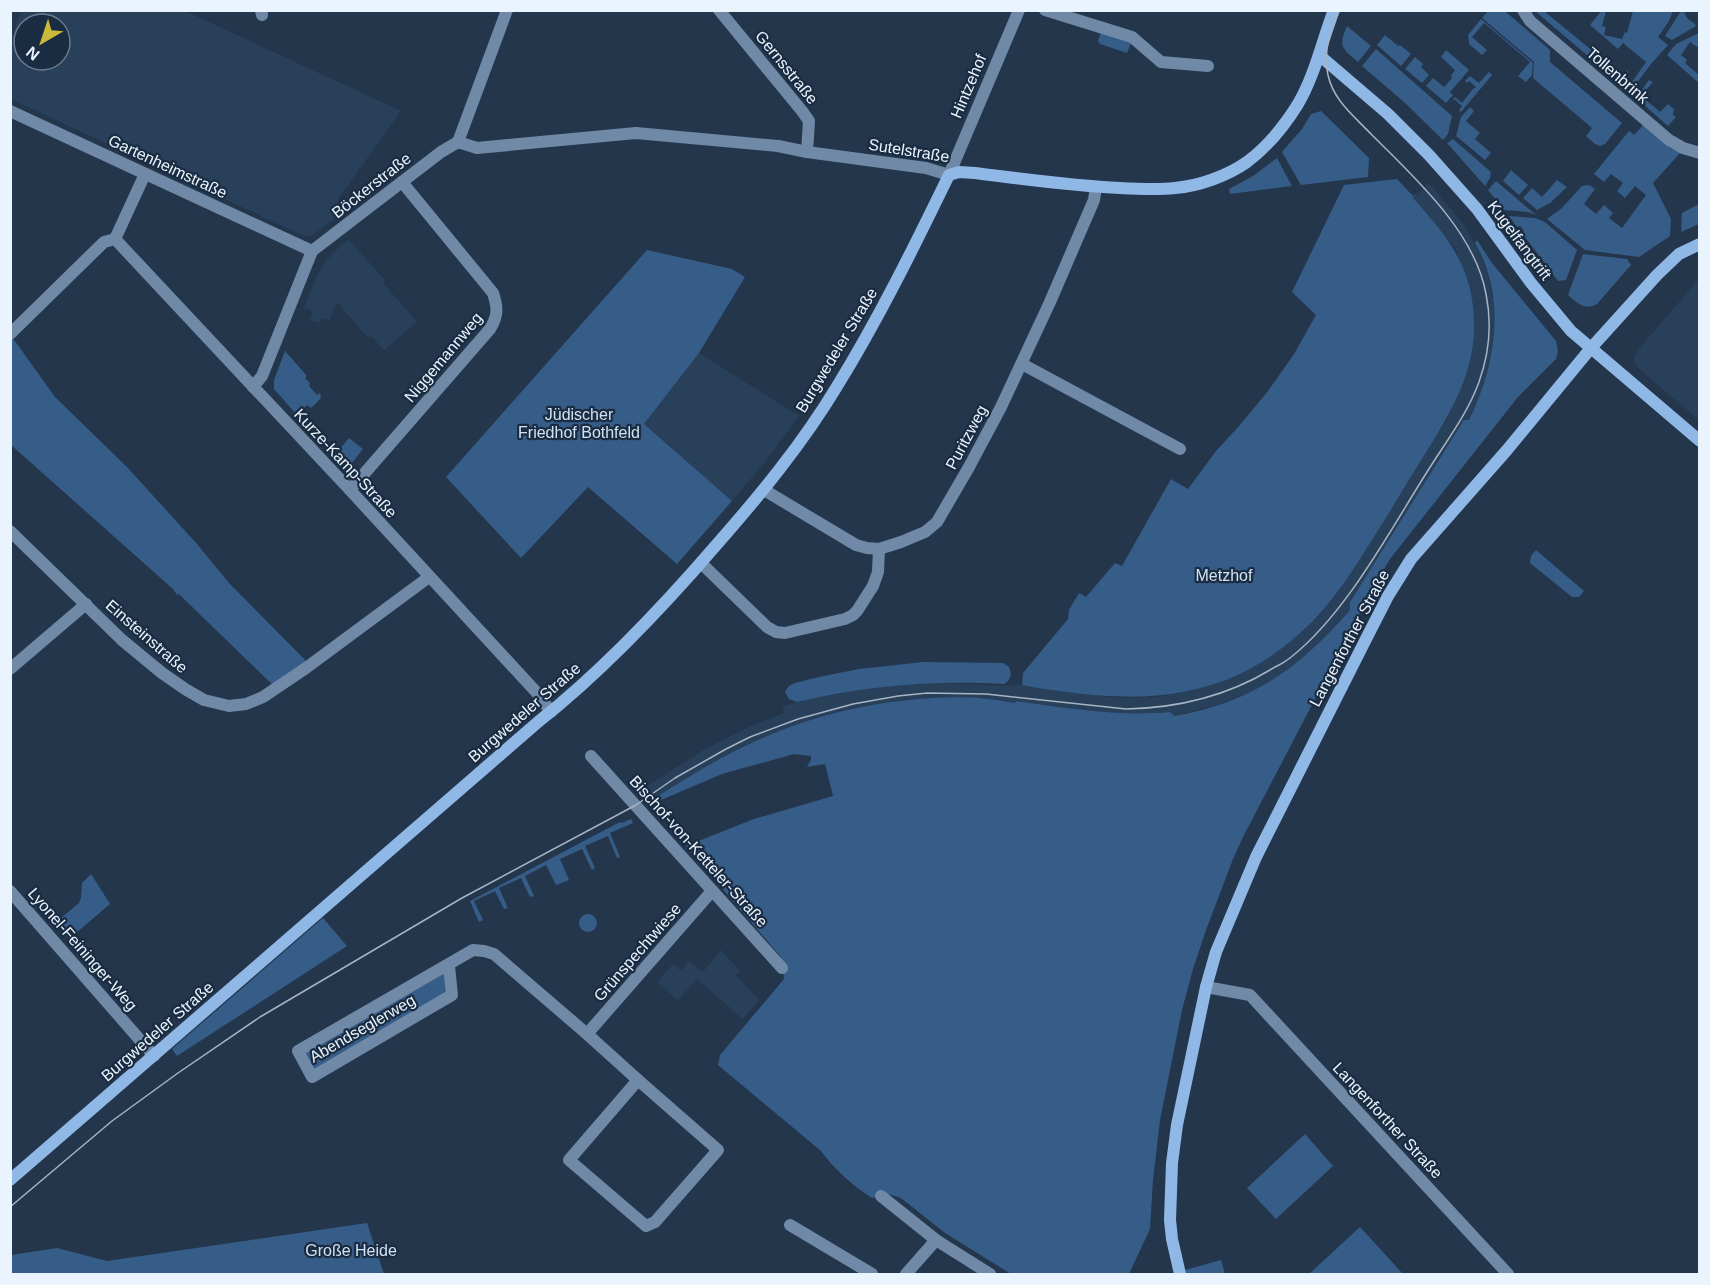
<svg xmlns="http://www.w3.org/2000/svg" width="1710" height="1285" viewBox="0 0 1710 1285" font-family="Arial,sans-serif">
	<rect width="100%" height="100%" fill="#24364c"/>
	<!-- built -->
	<g fill="#29405b" fill-rule="evenodd">
		<path d="M21,11H185L401,111L338,199L350,206L313,235L304,236L11,99V40ZM24,24H60V60H24Z"/>
		<path d="M1429,183L1465,226L1479,251L1488,275L1493,300L1495,325L1493,350L1488,374L1480,398L1469,420L1464,421L1350,602V610L1327,637L1299,662L1261,687L1246,694L1214,706L1173,716L1170,712L1149,714H1112L1016,701L1015,703L1002,700L977,698H926L900,700L835,714L807,722L752,744L689,776L650,801L640,791L705,749L749,727L784,713L783,706L813,698L877,687L942,683L1015,686V684L1099,696L1120,698L1154,697L1191,691L1215,684L1242,673L1281,649L1300,633L1321,613L1337,593L1362,555L1448,417L1460,390L1468,367L1474,329L1472,305L1468,280L1455,248L1432,219L1413,198Z"/>
		<path d="M349,240L385,280L383,283L417,322L384,350L371,336L368,338L338,303L335,305L330,320L321,318L319,323L310,320L313,312L311,310L304,308L316,278L325,262L340,246Z"/>
		<path d="M1699,279V420L1637,367L1634,360L1637,351Z"/>
		<path d="M699,353L799,416L765,462L732,501L644,424Z"/>
		<path d="M721,950L740,971L736,975L759,1000L743,1019L697,979L678,1000L657,982L673,964L681,971L689,961L703,972Z"/>
	</g>
	<!-- green -->
	<g fill="#365c88">
		<path d="M1602,10L1606,11L1602,26L1606,27L1604,35L1622,39L1625,32L1627,33L1633,11H1673L1669,21L1658,37L1668,45L1651,64L1630,92L1627,89L1646,62L1623,43L1618,49L1590,25Z"/>
		<path d="M1488,11L1506,12L1550,50V62L1622,123L1605,144L1600,146L1595,144L1586,136L1592,128L1533,78L1534,62L1482,18Z"/>
		<path d="M1535,11H1544L1623,76L1628,70V75L1621,84Z"/>
		<path d="M1681,11H1684C1687,22 1693,20 1696,26L1672,40L1665,36Z"/>
		<path d="M1481,19L1533,63L1532,75L1526,82L1518,76L1530,62L1484,23L1472,37L1487,50L1482,55L1469,44L1468,35Z"/>
		<path d="M1347,26L1371,46L1358,62C1342,48 1338,47 1347,26Z"/>
		<path d="M1103,31L1131,43L1127,53L1100,44L1098,41L1101,32Z"/>
		<path d="M1699,33V43L1697,47L1690,42L1681,55L1687,60L1685,63L1699,75V83L1667,55L1676,44Z"/>
		<path d="M1385,35L1398,46L1400,45L1411,54L1401,66L1377,45Z"/>
		<path d="M1376,49L1452,116L1448,134L1443,140L1404,102L1362,66Z"/>
		<path d="M1446,50L1469,70L1450,92L1453,95L1446,103L1426,86L1433,78L1444,87L1452,78L1451,76L1455,70L1441,57Z"/>
		<path d="M1415,57L1423,64L1421,67L1429,75L1422,83L1405,69Z"/>
		<path d="M1489,72L1492,75L1461,112L1459,111L1462,106L1454,99L1448,104L1455,97L1462,103L1472,90L1476,87L1469,81L1467,83L1465,81L1470,76L1479,83Z"/>
		<path d="M1649,80L1653,82L1641,96L1660,112L1668,104L1674,109L1673,115L1676,117L1668,126L1636,98Z"/>
		<path d="M1470,107L1474,111L1466,121L1480,133L1475,139L1491,153L1485,160L1456,136L1461,117Z"/>
		<path d="M1321,111L1369,158L1368,177L1301,185L1282,152L1302,129L1311,114Z"/>
		<path d="M1643,125L1671,149L1681,152L1653,183L1671,219L1670,236L1639,257L1585,250L1547,219L1562,208L1582,186L1589,185L1595,189L1584,204L1596,214L1604,205L1613,213L1609,218L1622,228L1646,195L1635,186L1625,198L1617,191L1623,183L1611,174L1604,182L1594,174L1629,131L1634,135Z"/>
		<path d="M1453,139L1491,172L1490,178L1485,186L1447,143Z"/>
		<path d="M1277,158L1292,186L1230,194L1229,189L1253,176Z"/>
		<path d="M1511,170L1528,185L1519,195L1503,181Z"/>
		<path d="M1397,179L1413,196L1417,193L1413,198C1451,240 1475,270 1474,330C1473,378 1447,419 1422,459C1409,479 1397,500 1384,521C1362,555 1342,591 1313,621C1292,642 1267,661 1240,674C1184,700 1126,700 1067,692C1052,690 1036,688 1022,685L1023,673L1068,619L1069,610L1079,593L1086,597L1115,563L1122,566L1171,479L1188,489L1216,451L1240,425L1268,391L1294,354L1316,315L1292,292L1344,185Z"/>
		<path d="M1557,180L1567,187L1550,203L1537,210L1523,198L1532,188L1542,197Z"/>
		<path d="M1496,181L1536,215L1528,212L1504,210L1488,190Z"/>
		<path d="M1699,204V224L1681,232L1682,213Z"/>
		<path d="M1509,216L1535,218L1545,222L1577,250L1566,280L1558,281L1522,233L1524,231L1520,226L1517,227Z"/>
		<path d="M1477,240L1492,263L1556,341L1558,351L1556,359L1518,397L1390,559L1374,586L1243,837L1233,859L1206,930L1193,969L1182,1010L1160,1120L1153,1180L1150,1229L1129,1274H1011L945,1233L901,1198L888,1194L872,1198C853,1186 834,1169 821,1151L718,1065L720,1055L784,979L781,957L686,846L754,819L833,796L825,764L807,767L811,760V756L794,754L722,774L654,803L650,801C692,774 735,748 782,730C848,704 946,688 1015,703L1016,701C1068,708 1118,717 1170,712L1174,716C1252,702 1299,669 1350,610V602L1464,420H1469C1496,366 1507,298 1475,243Z"/>
		<path d="M647,250L732,269L745,277L699,353L644,424L732,501L677,564L588,487L521,558L446,477Z"/>
		<path d="M1583,254L1627,259L1631,265L1597,304C1585,311 1577,303 1568,295Z"/>
		<path d="M12,337L55,397L127,467L197,544L229,583L310,665L276,688L185,600L179,594L177,595L173,589L11,445L10,339Z"/>
		<path d="M285,351L307,376L305,378L310,383L309,386L317,395L320,393L321,398L311,408L307,405L297,415L274,389V380Z"/>
		<path d="M349,438L363,449L352,463L358,469L351,473L346,470L334,456Z"/>
		<path d="M1536,550L1584,591L1579,597H1572L1530,563L1531,556Z"/>
		<path d="M923,662L1003,663L1009,667C1012,675 1011,680 1004,684C934,680 865,686 797,702L789,699L785,692L789,686L795,683L819,677L859,669Z"/>
		<path d="M631,819L633,823L610,833L620,857L617,858L608,836L585,846L595,868L592,870L582,849L560,859L569,880L556,885L546,865L525,876L534,896L530,897L521,878L499,888L508,908L504,909L495,891L474,901L483,920L479,922L470,901L620,822L622,823Z"/>
		<path d="M91,874L110,904L69,939L55,923L79,903L81,898L82,883Z"/>
		<circle cx="588" cy="923" r="9"/>
		<path d="M323,918L347,946L177,1056L172,1049Z"/>
		<path d="M449,966L452,995L312,1077L298,1051Z"/>
		<path d="M1305,1134L1333,1166L1276,1219L1247,1188Z"/>
		<path d="M367,1223L384,1274H11V1255L57,1248L107,1261Z"/>
		<path d="M1360,1227L1403,1274H1309Z"/>
		<path d="M1221,1260L1225,1274H1186L1185,1270Z"/>
	</g>
	<g fill="none" stroke-linecap="round" stroke-linejoin="round">
		<!-- street -->
		<g stroke="#7089a6" stroke-width="12">
			<path d="M261,10L262,15"/>
			<path d="M719,10L802,111L809,121L807,152"/>
			<path d="M1045,10L1132,37L1161,62L1208,66"/>
			<path d="M1523,10L1530,21L1669,140L1683,148L1700,153"/>
			<path d="M10,111L312,251"/>
			<path d="M458,142L477,148L636,133L778,146L807,152L926,168L949,175L1019,10"/>
			<path d="M115,239L350,490L538,694L551,712"/>
			<path d="M115,239L145,174"/>
			<path d="M10,334L104,242L115,239"/>
			<path d="M1022,364L1180,449"/>
			<path d="M253,387L262,376L312,251L441,152L458,142L507,10"/>
			<path d="M350,490L490,329C498,316 498,308 493,293L402,182"/>
			<path d="M764,490L856,545L867,548L879,549L901,542L925,532L937,522L969,467L1001,407L1050,302L1094,200L1096,187"/>
			<path d="M10,531L122,640L162,673L185,689L204,700L229,706L246,704L263,697L306,668L429,577"/>
			<path d="M701,563L767,627L776,632L785,633L845,619L853,615L857,611L873,586L878,572L879,549"/>
			<path d="M10,669L86,604"/>
			<path d="M591,756L782,968"/>
			<path d="M10,891L154,1056"/>
			<path d="M449,966L452,995L312,1077L298,1051L473,950L484,951L494,954L587,1034L638,1080"/>
			<path d="M1206,987L1250,995L1508,1274"/>
			<path d="M587,1034L712,891"/>
			<path d="M638,1080L718,1150L655,1222L646,1226L569,1160Z"/>
			<path d="M881,1196L936,1240L990,1274"/>
			<path d="M790,1225L872,1274"/>
			<path d="M906,1274L936,1240"/>
		</g>
		<!-- secondary -->
		<g stroke="#90b8e7" stroke-width="12">
			<path d="M1319,55L1388,114L1429,155L1477,209L1531,283L1571,331L1700,441"/>
			<path d="M10,1180L538,722C604,670 663,607 718,543C761,494 802,444 836,388C878,320 914,247 949,175L959,172L975,173C1023,179 1072,186 1120,188C1138,189 1157,190 1175,188C1199,186 1227,176 1247,162C1267,147 1285,125 1298,104C1315,75 1322,41 1334,10"/>
			<path d="M1180,1274L1172,1239L1170,1220L1172,1163L1177,1125L1206,987L1216,952L1256,857L1366,639L1388,596L1411,559L1507,450L1591,348L1657,275L1679,254L1700,244"/>
		</g>
		<!-- tram -->
		<path stroke="#a7b4c3" stroke-width="1.5" d="M10,1207L112,1121L178,1073L260,1017L462,898L636,805L675,778L726,749L750,737L798,719L853,704L898,696L927,693L986,694L1126,709C1177,708 1225,697 1270,670C1276,666 1284,663 1290,658C1346,614 1389,532 1427,472C1445,443 1467,415 1479,382C1489,354 1492,323 1486,294C1475,232 1415,178 1372,135C1355,117 1333,100 1328,75C1323,53 1330,31 1338,10"/>
	</g>
	<g text-anchor="middle" stroke-width="4.5" stroke-linejoin="round" paint-order="stroke">
		<!-- street labels -->
		<g font-size="16" fill="#eaf4ff" stroke="#1a2c41">
			<text transform="translate(787 67) rotate(51)" y="6">Gernsstraße</text>
			<text transform="translate(1618 75) rotate(41)" y="6">Tollenbrink</text>
			<text transform="translate(968 86) rotate(-67)" y="6">Hintzehof</text>
			<text transform="translate(909 150) rotate(9)" y="6">Sutelstraße</text>
			<text transform="translate(168 166) rotate(25)" y="6">Gartenheimstraße</text>
			<text transform="translate(371 185) rotate(-38)" y="6">Böckerstraße</text>
			<text transform="translate(1520 240) rotate(53)" y="6">Kugelfangtrift</text>
			<text transform="translate(836 350) rotate(-59)" y="6">Burgwedeler Straße</text>
			<text transform="translate(443 357) rotate(-50)" y="6">Niggemannweg</text>
			<text transform="translate(966 437) rotate(-62)" y="6">Puritzweg</text>
			<text transform="translate(346 463) rotate(47)" y="6">Kurze-Kamp-Straße</text>
			<text transform="translate(147 636) rotate(41)" y="6">Einsteinstraße</text>
			<text transform="translate(1349 638) rotate(-62)" y="6">Langenforther Straße</text>
			<text transform="translate(524 712) rotate(-41)" y="6">Burgwedeler Straße</text>
			<text transform="translate(699 851) rotate(48)" y="6">Bischof-von-Ketteler-Straße</text>
			<text transform="translate(83 949) rotate(49)" y="6">Lyonel-Feininger-Weg</text>
			<text transform="translate(637 952) rotate(-49)" y="6">Grünspechtwiese</text>
			<text transform="translate(362 1028) rotate(-30)" y="6">Abendseglerweg</text>
			<text transform="translate(157 1031) rotate(-41)" y="6">Burgwedeler Straße</text>
			<text transform="translate(1388 1120) rotate(47)" y="6">Langenforther Straße</text>
		</g>
		<!-- park labels -->
		<g font-size="16" fill="#d2e2f4" stroke="#1a2c41">
			<text x="579" y="420">Jüdischer<tspan x="579" dy="18">Friedhof Bothfeld</tspan></text>
			<text x="1224" y="581">Metzhof</text>
			<text x="351" y="1256">Große Heide</text>
		</g>
	</g>
	<!-- border -->
	<rect width="1710" height="1285" fill="none" stroke="#eaf4ff" stroke-width="24"/>
	<!-- north arrow -->
	<g transform="translate(42 42) rotate(219)"><circle r="28" fill="#1a2c41" stroke="#6d7c8d" stroke-width="1.5"/>
	<path d="M0-4.5L10 22L0 15L-10 22Z" fill="#c9bb3a"/>
	<text y="-9" font-size="16" font-weight="bold" text-anchor="middle" fill="#eaf4ff">N</text>
	</g>
</svg>
